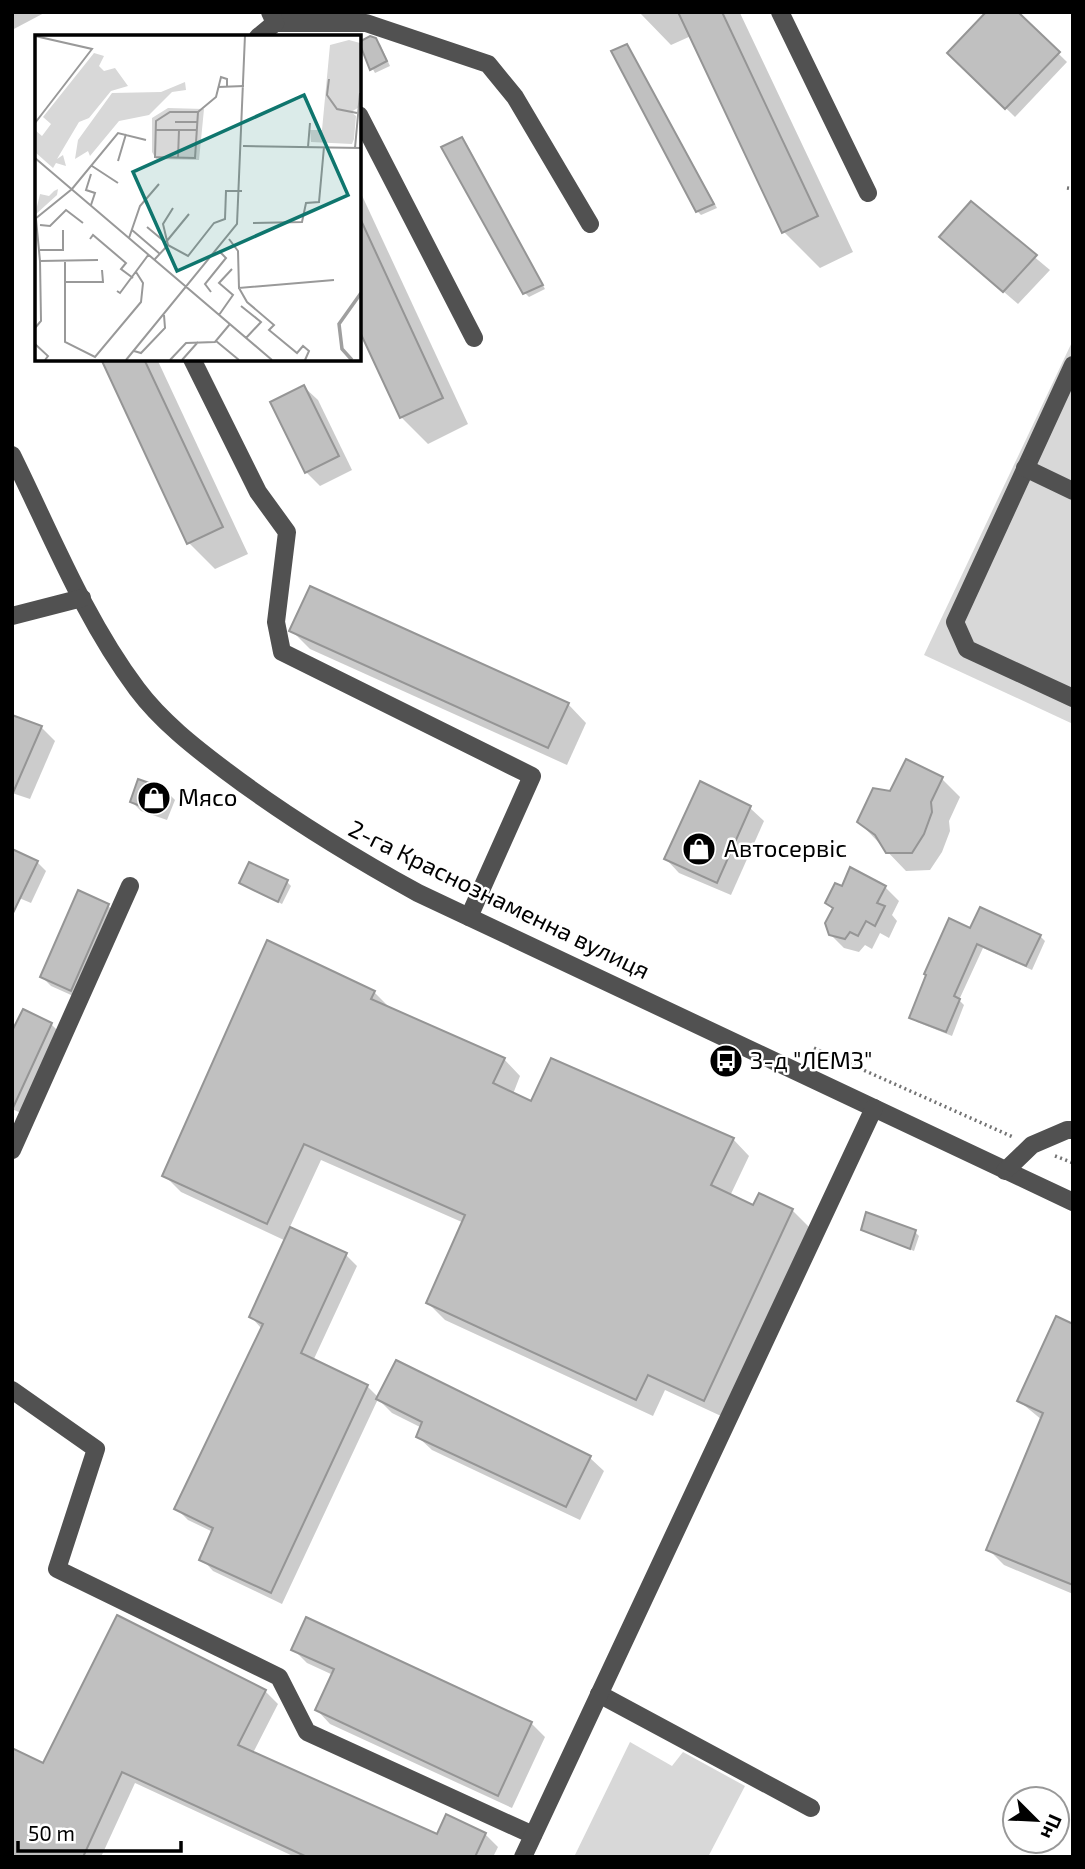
<svg xmlns="http://www.w3.org/2000/svg" width="1085" height="1869" viewBox="0 0 1085 1869" font-family="'Exo 2',sans-serif">
	<rect width="100%" height="100%" fill="#fff"/>
	<!-- green -->
	<g fill="#d8d8d8">
		<path d="M1073,340V724L924,655Z"/>
		<path d="M630,1742L672,1766L683,1752L745,1786L708,1857H574Z"/>
	</g>
	<!-- shadow -->
	<g fill="#0003">
		<path d="M12,12H46L12,30Z"/>
		<path d="M319,12H358L331,25Z"/>
		<path d="M639,12L740,13L853,252L820,268L784,232L691,36L671,45Z"/>
		<path d="M1016,12L1067,62L1015,117L949,53Z"/>
		<path d="M370,38L380,44L390,66L375,73L359,44Z"/>
		<path d="M626,46L630,50L717,208L701,215L697,211Z"/>
		<path d="M462,139L466,143L545,289L529,297L525,293Z"/>
		<path d="M359,189L468,424L428,444L401,417L359,326Z"/>
		<path d="M971,204L1050,270L1018,304L955,250Z"/>
		<path d="M103,359H157L248,554L215,569L189,543Z"/>
		<path d="M304,387L318,400L352,470L320,486L306,472Z"/>
		<path d="M292,631L568,704L586,723L567,765L310,649Z"/>
		<path d="M41,727L55,741L30,799L12,793Z"/>
		<path d="M942,779L960,797L949,821L950,831L942,852L930,870L906,871L859,822L891,793Z"/>
		<path d="M166,791L175,800L167,820L141,811L132,802Z"/>
		<path d="M750,808L764,821L731,895L679,873L666,859Z"/>
		<path d="M37,862L46,871L31,903L12,895Z"/>
		<path d="M851,870L885,887L899,901L892,915L897,921L889,938L880,933L872,949L865,945L859,952L844,948L830,934L834,910L827,902L843,889Z"/>
		<path d="M287,882L291,886L282,904L241,883Z"/>
		<path d="M79,893L108,906L117,914L80,999L51,986L42,977Z"/>
		<path d="M971,931L1040,936L1045,941L1032,970L983,948L959,1000L964,1005L952,1036L917,1022L911,1017Z"/>
		<path d="M374,992L391,1009L504,1059L520,1076L513,1094L532,1103L733,1139L749,1156L730,1196L754,1207L760,1195L792,1210L809,1227L721,1416L665,1390L653,1416L445,1320L428,1303L464,1223L321,1160L289,1229L346,1255L357,1266L313,1361L367,1386L379,1398L397,1362L590,1458L604,1471L580,1520L432,1450L418,1437L422,1428L392,1413L378,1399L282,1604L213,1571L202,1559L213,1532L188,1520L176,1508L262,1329L251,1317L286,1241L181,1192L164,1175Z"/>
		<path d="M51,1024L60,1033L23,1114L12,1109Z"/>
		<path d="M863,1230L915,1232L919,1236L914,1251Z"/>
		<path d="M1073,1326V1594L1004,1565L988,1549L1042,1420L1019,1401Z"/>
		<path d="M293,1649L531,1723L545,1737L512,1808L330,1724L317,1710L333,1675L307,1663Z"/>
		<path d="M265,1691L278,1704L253,1753L438,1837L485,1834L498,1847L493,1857H295L135,1783L101,1857H12L44,1765Z"/>
	</g>
	<!-- building -->
	<g fill="#c0c0c0" stroke="#959595" stroke-width="2">
		<path d="M678,12H722L818,216L782,233Z"/>
		<path d="M986,12H1018L1060,52L1005,109L947,53Z"/>
		<path d="M370,36L376,38L387,61L370,70L359,42Z"/>
		<path d="M627,44L714,204L696,212L611,51Z"/>
		<path d="M462,137L543,285L523,294L441,147Z"/>
		<path d="M971,201L1037,255L1003,292L939,237Z"/>
		<path d="M359,216L443,398L400,418L359,330Z"/>
		<path d="M101,359H144L223,527L187,544Z"/>
		<path d="M304,385L339,456L305,473L270,402Z"/>
		<path d="M310,586L569,703L548,748L289,631Z"/>
		<path d="M12,715L42,726L12,795Z"/>
		<path d="M906,759L943,777L931,802L932,812L924,834L912,853H886L875,835L857,822L873,788L890,791Z"/>
		<path d="M138,779L167,789L158,813L130,802Z"/>
		<path d="M700,781L751,806L717,883L664,859Z"/>
		<path d="M12,849L38,861L12,915Z"/>
		<path d="M249,862L288,880L278,902L239,883Z"/>
		<path d="M850,867L886,886L877,903L885,906L875,926L866,921L858,936L850,932L845,939L829,935L825,923L833,908L825,903L835,883L842,886Z"/>
		<path d="M78,890L109,904L71,991L40,977Z"/>
		<path d="M980,907L1041,935L1026,966L977,944L954,996L960,999L946,1032L909,1018L926,975L924,974L949,918L970,928Z"/>
		<path d="M267,940L375,991L371,999L505,1058L493,1083L531,1101L551,1058L734,1138L711,1185L753,1205L759,1193L793,1209L704,1401L648,1375L636,1400L426,1303L465,1215L304,1144L267,1224L162,1176Z"/>
		<path d="M23,1009L52,1023L12,1110V1031Z"/>
		<path d="M866,1212L916,1230L910,1249L861,1230Z"/>
		<path d="M290,1227L347,1253L301,1353L368,1385L271,1593L199,1560L213,1528L174,1509L263,1324L249,1317Z"/>
		<path d="M1056,1316L1073,1324V1585L986,1550L1043,1413L1017,1401Z"/>
		<path d="M396,1360L591,1456L566,1507L416,1437L422,1422L376,1399Z"/>
		<path d="M117,1615L266,1690L238,1745L437,1834L446,1814L486,1833L475,1857H307L122,1772L83,1857H12V1748L43,1763Z"/>
		<path d="M306,1617L532,1722L498,1796L315,1710L334,1669L291,1650Z"/>
	</g>
	<g fill="none" stroke-linecap="round" stroke-linejoin="round">
		<!-- path -->
		<g stroke="#737373" stroke-width="3.5" stroke-dasharray="2 3.5" stroke-linecap="butt">
			<path d="M1067,188L1073,189"/>
			<path d="M814,1048L1013,1137"/>
			<path d="M1055,1156L1073,1163"/>
		</g>
		<!-- minor -->
		<g stroke="#515151" stroke-width="18">
			<path d="M780,12L868,193"/>
			<path d="M275,23H366L488,64L515,97L590,224"/>
			<path d="M258,37L275,23L270,12"/>
			<path d="M359,115L474,338"/>
			<path d="M192,359L258,492L287,532L276,622L282,652L532,776L469,917"/>
			<path d="M1073,365L955,622L967,649L1073,698"/>
			<path d="M12,455C51,534 84,618 137,689C161,721 194,747 226,771C287,817 351,856 418,893L1073,1202"/>
			<path d="M1025,468L1073,491"/>
			<path d="M12,616L82,598"/>
			<path d="M12,1150L130,886"/>
			<path d="M1005,1171L1032,1145L1067,1130H1073"/>
			<path d="M12,1390L96,1449L57,1569L279,1677L307,1732L533,1835"/>
			<path d="M599,1694L811,1808"/>
			<path d="M523,1857L874,1108"/>
		</g>
	</g>
	<!-- icons -->
	<defs>
		<symbol id="shop-disc" viewBox="-11 -11 22 22"><circle r="9.5" fill="#000" stroke="#fff"/><path d="M-5-2.5h2.3a2.7 3.5 0 0 1 5.4 0H5L5.5 6h-11ZM-1.5-2.5h3a1.5 2.3 0 0 0-3 0Z" fill="#fff"/></symbol>
		<symbol id="bus-disc" viewBox="-11 -11 22 22"><circle r="9.5" fill="#000" stroke="#fff"/><path d="M-5-6H5V4H4V6H2V4H-2V6H-4V4H-5ZM-3.5-4V0h7V-4ZM-3.5 1.2v1.5H-2V1.2ZM2 1.2v1.5H3.5V1.2Z" fill="#fff"/></symbol>
	</defs>
	<g fill-rule="evenodd">
		<use href="#shop-disc" x="135" y="779" width="38" height="38"/>
		<use href="#shop-disc" x="680" y="830" width="38" height="38"/>
		<use href="#bus-disc" x="707" y="1042" width="38" height="38"/>
	</g>
	<g text-anchor="middle" stroke-width="5" stroke-linejoin="round" paint-order="stroke">
		<!-- poi labels -->
		<g font-size="24" fill="#000" stroke="#fff" text-anchor="start">
			<text x="178" y="806">Мясо</text>
			<text x="724" y="857">Автосервіс</text>
			<text x="750" y="1069">З-д "ЛЕМЗ"</text>
		</g>
		<!-- street labels -->
		<g font-size="24" fill="#000" stroke="#fff">
			<text transform="translate(499 900) rotate(26)" y="8">2-га Краснознаменна вулиця</text>
		</g>
	</g>
	<!-- overview -->
	<g transform="translate(35 35)">
		<rect width="326" height="326" fill="#fff"/>
		<path d="M314,5L325,8L326,71L316,77L321,81L319,104L317,109L276,107L275,95H287L295,10ZM59,18L69,21L64,31L69,36L80,33L93,51L76,56L54,83L44,87L22,124L28,120L31,131L21,128L18,133L0,117V95L7,101L16,89L8,82ZM150,47L151,55L137,57L114,80L84,86L55,121L53,116L40,124L43,105L77,58L126,57ZM133,73L169,74L164,125L121,124L117,117V83ZM19,156L23,154L22,160L0,180L5,159L14,161Z" fill="#d8d8d8"/>
		<path fill="none" stroke="#9f9f9f" stroke-width="3.5" d="M317,325L307,314L304,289L326,258"/>
		<path fill="none" stroke="#999" stroke-width="2" d="M0,1L57,14L0,88M294,44L292,60L302,74L322,78M183,52L209,51M135,77H163L160,123L120,122L121,86ZM163,77L181,62L186,42L192,44V51M140,87H162M121,95H162M208,111L326,113M273,112L275,88M320,113L325,58M0,123L237,325M143,123L144,95M83,126L91,99M57,131L83,148M56,170L60,158L51,155L56,139M0,184L37,154L83,98L111,105M1,184L5,226L63,225M218,188L267,187L271,168L284,167L289,112M5,190L15,191L31,175L48,188M112,192L130,207M97,195L125,219M94,203L105,171L124,149M55,204L58,200L91,228L86,234L98,243M194,204L203,216L204,253L299,245M131,207L154,179M133,210L128,189L138,173M5,215H28V195M120,224L133,210L153,221L179,188L190,184L191,156H207M30,226V307L60,322L106,267L108,248L101,237M30,247H68L67,235M204,253L212,267L239,290L234,295L262,318L268,311L274,316L270,325M82,256L85,258L114,219M176,257L170,249L191,223L184,216M206,271L226,287L211,303M184,280L198,260L184,248L197,234M0,293L6,286L5,226M181,306L204,325M0,309L13,321L10,325M99,316L106,318L130,293L129,280M91,325L202,189L210,0M135,325L151,308L180,307L195,289M147,325L163,307"/>
		<path fill="#0f766e" fill-opacity="0.15" stroke="#0f766e" stroke-width="3.5" d="M269,60L313,160L142,236L98,137Z"/>
		<rect width="326" height="326" fill="none" stroke="#000" stroke-width="3.5"/>
	</g>
	<!-- border -->
	<rect width="1085" height="1869" fill="none" stroke="#000000" stroke-width="28"/>
	<!-- north arrow -->
	<g transform="translate(1036 1820) rotate(114)"><circle r="33" fill="#ffffff" stroke="#999999" stroke-width="2"/>
	<path d="M0-5L12 26L0 18L-12 26Z" fill="#000000"/>
	<text y="-10" font-size="19" font-weight="bold" text-anchor="middle" fill="#000000">Пн</text>
	</g>
	<!-- scale -->
	<path d="M18 1841v10h163v-10" fill="none" stroke="#000000" stroke-width="3.5"/>
	<text x="28" y="1841" font-size="21" fill="#000000" stroke="#ffffff" stroke-width="5" paint-order="stroke">50 m</text>
</svg>
